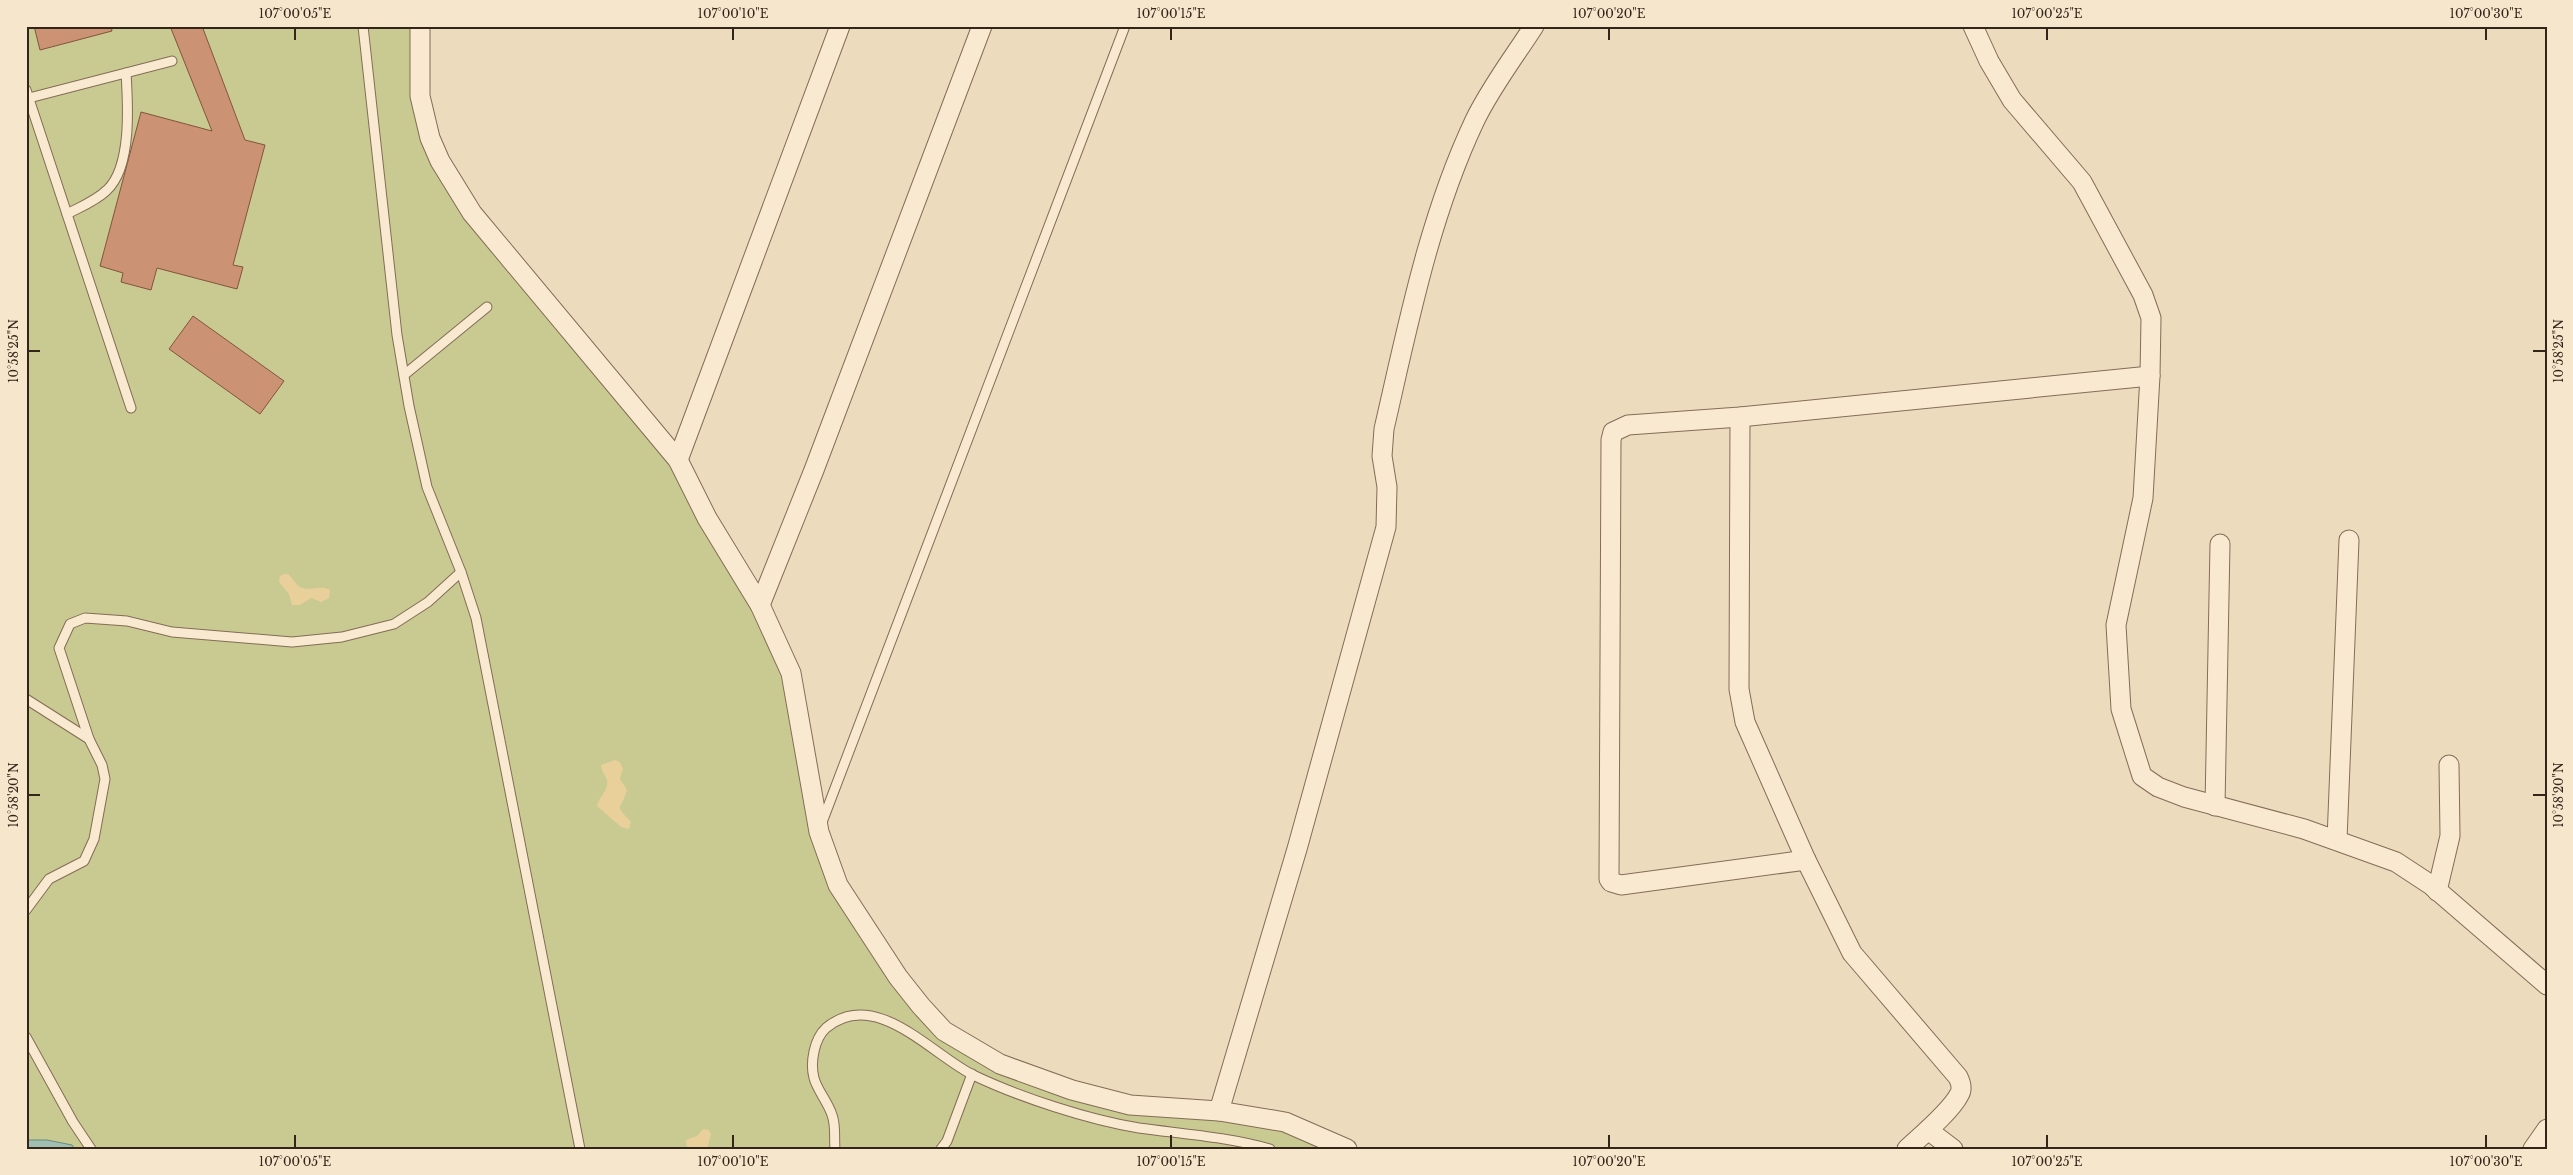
<svg xmlns="http://www.w3.org/2000/svg" width="2573" height="1175" viewBox="0 0 2573 1175" font-family="'Libre Baskerville',serif">
	<rect width="100%" height="100%" fill="#eddbbd"/>
	<!-- green -->
	<path fill="#c8ca91" d="M26,26H414L423,139L673,463L755,609L785,674L812,834L893,982L997,1070L1217,1118L1284,1129L1330,1149H26Z"/>
	<!-- sand -->
	<g fill="#e9cf99">
		<path d="M284,574H288C293,578 295,584 300,587C309,592 320,584 330,590L329,598L321,602L311,598L300,605H292L289,594L279,582L280,576Z"/>
		<path d="M615,760L620,762L623,769L620,779L627,790C621,812 613,802 631,822L629,829L621,827L597,806C599,797 609,789 607,780C605,774 601,771 601,765Z"/>
		<path d="M703,1129L709,1130L711,1134L707,1149H687L686,1140L697,1136Z"/>
	</g>
	<!-- water -->
	<path fill="#a1beb3" stroke="#698b80" d="M26,1140H47L72,1145L75,1149H26Z"/>
	<!-- building -->
	<g fill="#cb9273" stroke="#83543d">
		<path d="M34,26H111L112,31L40,50Z"/>
		<path d="M170,26H202L245,140L265,145L233,265L243,267L237,289L157,268L151,290L121,282L123,273L100,266L141,112L212,131Z"/>
		<path d="M193,316L284,381L260,414L169,349Z"/>
	</g>
	<g fill="none" stroke-linecap="round" stroke-linejoin="round">
		<defs>
			<g id="lane">
				<path d="M363,26L397,335L409,406L427,487L461,572L476,618L580,1149"/>
				<path d="M26,90L131,408"/>
				<path d="M29,98L172,61"/>
				<path d="M67,214C80,207 96,201 107,190C132,167 128,104 126,73"/>
				<path d="M404,375L487,307"/>
				<path d="M26,699L89,739L102,765L105,779L94,839L84,861L49,879L26,910"/>
				<path d="M89,739L59,648L70,624L85,618L127,621L172,632L292,642L342,637L394,624L428,602L461,572"/>
				<path d="M821,825L1125,26"/>
				<path d="M26,1037L73,1122L91,1149"/>
				<path d="M835,1149C834,1138 836,1125 832,1115C828,1102 817,1090 814,1078C810,1063 814,1039 826,1028C875,987 931,1054 973,1075C1019,1097 1089,1120 1139,1128C1183,1134 1228,1137 1270,1149"/>
				<path d="M941,1149L947,1141L972,1074"/>
			</g>
			<g id="street">
				<path d="M420,26V96L430,138L440,161L472,213L678,460L707,518L760,605L791,673L819,832L838,885L898,977L921,1006L944,1031L1000,1064L1072,1090L1130,1105L1219,1111L1285,1122L1347,1149"/>
				<path d="M1973,26L1989,61L2012,100L2082,182L2143,295L2151,318L2150,376L2143,498L2116,625L2121,709L2142,776L2158,787L2184,797L2304,829L2396,862L2431,885L2547,985"/>
				<path d="M1740,417L1739,689L1745,722L1806,860L1852,953L1958,1077C1961,1083 1963,1089 1959,1095C1950,1112 1922,1135 1907,1149"/>
				<path d="M678,460L840,26"/>
				<path d="M760,605L814,470L982,26"/>
				<path d="M2215,806L2220,544"/>
				<path d="M2337,840L2349,540"/>
				<path d="M1806,860L1621,885L1611,882L1609,879L1611,440L1613,432L1628,425L1740,417L2150,376"/>
				<path d="M2437,891L2450,836L2449,765"/>
				<path d="M1219,1111L1297,849L1386,527L1387,487L1382,456L1384,429C1408,325 1429,217 1475,120C1491,87 1514,57 1534,26"/>
				<path d="M1928,1130L1953,1149"/>
				<path d="M2533,1149L2547,1129"/>
			</g>
		</defs>
		<!-- lane casing -->
		<use href="#lane" stroke="#846c56" stroke-width="11"/>
		<!-- street casing -->
		<use href="#street" stroke="#846c56" stroke-width="21"/>
		<!-- lane -->
		<use href="#lane" stroke="#f8e9d0" stroke-width="9"/>
		<!-- street -->
		<use href="#street" stroke="#f8e9d0" stroke-width="19"/>
	</g>
	<!-- ticks -->
	<path fill="none" stroke="#34251b" stroke-width="2" d="M295,28V40M733,28V40M1171,28V40M1609,28V40M2047,28V40M2486,28V40M28,351H40M2533,351H2546M28,795H40M2533,795H2546M295,1135V1148M733,1135V1148M1171,1135V1148M1609,1135V1148M2047,1135V1148M2486,1135V1148"/>
	<!-- border -->
	<rect width="2573" height="1175" fill="none" stroke="#f5e6cc" stroke-width="55"/>
	<rect x="28" y="28" width="2518" height="1120" fill="none" stroke="#34251b" stroke-width="2"/>
	<g font-size="12" text-anchor="middle" fill="#34251b">
		<text x="295" y="18">107°00'05"E</text>
		<text x="733" y="18">107°00'10"E</text>
		<text x="1171" y="18">107°00'15"E</text>
		<text x="1609" y="18">107°00'20"E</text>
		<text x="2047" y="18">107°00'25"E</text>
		<text x="2486" y="18">107°00'30"E</text>
		<text transform="translate(14 351) rotate(-90)" y="4">10°58'25"N</text>
		<text transform="translate(2559 351) rotate(-90)" y="4">10°58'25"N</text>
		<text transform="translate(14 795) rotate(-90)" y="4">10°58'20"N</text>
		<text transform="translate(2559 795) rotate(-90)" y="4">10°58'20"N</text>
		<text x="295" y="1166">107°00'05"E</text>
		<text x="733" y="1166">107°00'10"E</text>
		<text x="1171" y="1166">107°00'15"E</text>
		<text x="1609" y="1166">107°00'20"E</text>
		<text x="2047" y="1166">107°00'25"E</text>
		<text x="2486" y="1166">107°00'30"E</text>
	</g>
</svg>
